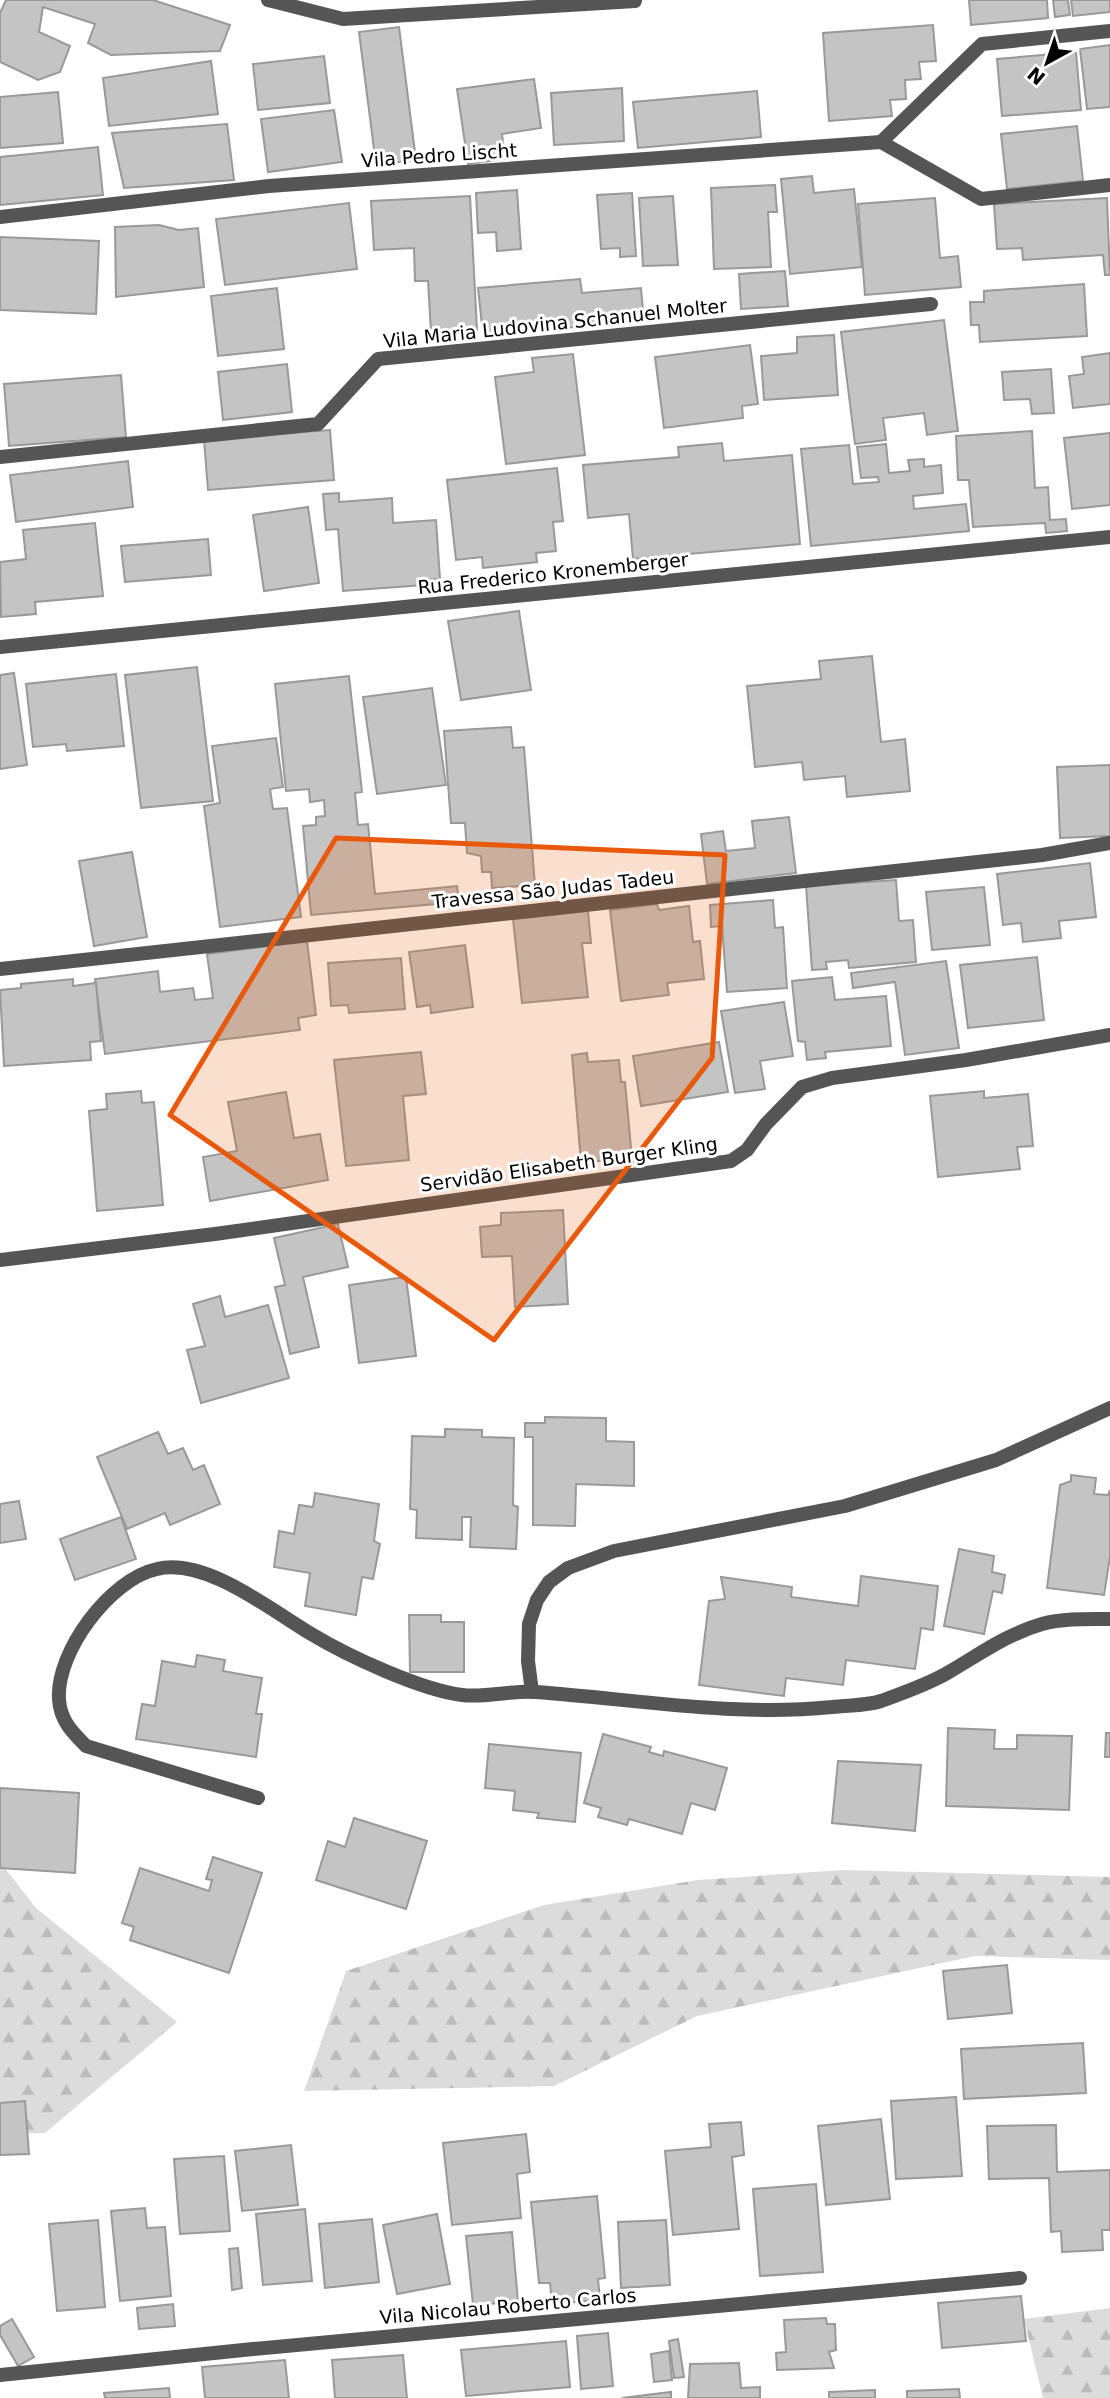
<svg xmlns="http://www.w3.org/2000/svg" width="1110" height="2398" viewBox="0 0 1110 2398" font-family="'DejaVu Sans',sans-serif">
	<defs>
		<pattern id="forest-firs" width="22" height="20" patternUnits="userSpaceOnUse" patternTransform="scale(1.75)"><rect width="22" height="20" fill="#dcdcdc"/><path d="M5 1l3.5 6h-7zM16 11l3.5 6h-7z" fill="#bbb"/></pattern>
	</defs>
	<rect width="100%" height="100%" fill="#fff"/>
	<!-- forest -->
	<g fill="url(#forest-firs)">
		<path d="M0,1862L36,1908L177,2022L45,2133L0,2134Z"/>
		<path d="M843,1870L1110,1877V1960L975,1956L697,2016L554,2086L304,2091L346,1971L544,1905L698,1880Z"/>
		<path d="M1110,2308V2398H1043L1024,2319Z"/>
	</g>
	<!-- building -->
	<g fill="#c4c4c4" stroke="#999" stroke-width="2">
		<path d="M6,0H153L230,25L220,51L111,55L88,43L95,24L43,7L39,32L70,46L60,72L38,80L0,62V13Z"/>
		<path d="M969,0H1047L1048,18L971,25Z"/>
		<path d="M1053,0H1068L1070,15L1055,17Z"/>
		<path d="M1071,0H1110V12L1073,16Z"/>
		<path d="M933,25L936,61L919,62L921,79L905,80L906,99L890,100L892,116L829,121L823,33Z"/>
		<path d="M399,27L416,160L376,165L359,32Z"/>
		<path d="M1110,45V107L1087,109L1080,49Z"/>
		<path d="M1076,52L1081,110L1002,116L997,59Z"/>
		<path d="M324,56L330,103L258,110L253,64Z"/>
		<path d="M211,61L218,114L109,126L103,78Z"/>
		<path d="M534,79L541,128L502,134L505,159L468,164L457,89Z"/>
		<path d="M622,88L624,141L554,145L551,93Z"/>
		<path d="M757,91L761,137L638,148L633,102Z"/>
		<path d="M58,92L63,143L0,148V97Z"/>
		<path d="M334,110L342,162L268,172L261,119Z"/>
		<path d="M227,124L234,180L124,188L112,133Z"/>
		<path d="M1077,126L1083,181L1007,189L1001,134Z"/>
		<path d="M98,147L103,195L0,205V157Z"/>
		<path d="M812,176L814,193L854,189L862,267L790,274L781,179Z"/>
		<path d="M775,185L777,212H768L771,267L714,269L711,188Z"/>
		<path d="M517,190L521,249L497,251L496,232L478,233L476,193Z"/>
		<path d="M632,193L636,256L620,257V248L601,249L597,195Z"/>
		<path d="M470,196L477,330L431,332L428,281H415L414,248L374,250L371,201Z"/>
		<path d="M673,196L678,265L643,266L639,198Z"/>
		<path d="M935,198L940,258L958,256L961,287L865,295L858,204Z"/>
		<path d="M1107,198L1110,275H1105L1103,255L1023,260L1022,248L997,249L994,204Z"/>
		<path d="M349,203L357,269L225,285L216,219Z"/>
		<path d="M159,225L179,230L198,228L204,287L116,297L115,227Z"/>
		<path d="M0,237L99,241L96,314L0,310Z"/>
		<path d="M785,271L788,306L741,309L739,274Z"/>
		<path d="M580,279L582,293L641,288L644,321L483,335L478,288Z"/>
		<path d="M1084,284L1087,336L980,342L979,325H971L970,302H984V291Z"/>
		<path d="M277,288L284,349L218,356L211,296Z"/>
		<path d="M944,320L958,431L927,435L924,413L883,418L886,440L855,444L841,332Z"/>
		<path d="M834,335L838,395L764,400L761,356L797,353V337Z"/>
		<path d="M750,345L758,404L742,406L743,418L664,428L655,357Z"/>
		<path d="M1110,353V404L1073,408L1069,376L1084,374L1082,357Z"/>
		<path d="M573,354L585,455L506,464L495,377L534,372L532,358Z"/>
		<path d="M287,364L292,412L223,420L218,372Z"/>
		<path d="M1051,369L1054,413L1032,414L1030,399L1004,400L1002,372Z"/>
		<path d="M121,375L126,437L9,446L4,384Z"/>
		<path d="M330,430L334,480L208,490L204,440Z"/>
		<path d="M1032,431L1035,488L1048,487L1050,520L1066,519L1067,531L1046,533L1045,523L973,527L969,480H958L956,436Z"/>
		<path d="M1110,433V505L1072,509L1064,438Z"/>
		<path d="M722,443L724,461L792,455L800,544L633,559L629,514L588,518L583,465L679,457L678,447Z"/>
		<path d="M886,444L889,473L910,471L908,460L924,459V467L941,465L943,493L913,496L914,509L966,504L969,531L811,546L801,449L849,445L853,484L879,482L878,477L861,478L857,447Z"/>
		<path d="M128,461L133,507L16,522L10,475Z"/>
		<path d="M557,468L563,521L553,522L556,551L536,553L537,562L483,568L482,557L456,560L447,480Z"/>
		<path d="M339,493V502L392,498L393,523L436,520L440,579L423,580L424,585L343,591L338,529L326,530L323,494Z"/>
		<path d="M308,507L319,583L264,591L253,515Z"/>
		<path d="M95,523L103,596L35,602L36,614L1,617L0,562L26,559L23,530Z"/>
		<path d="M208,539L211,575L125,582L121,546Z"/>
		<path d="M519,611L531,690L461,700L448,621Z"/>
		<path d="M872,656L881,742L905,739L910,791L847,797L845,776L804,780L802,762L755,767L747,686L821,679L819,661Z"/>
		<path d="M197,667L213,801L141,808L125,675Z"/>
		<path d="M14,673L27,765L0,769V675Z"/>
		<path d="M116,674L124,746L67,751L66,744L33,747L26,684Z"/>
		<path d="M349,676L362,792L355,793L358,825L368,824L375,894L457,886L459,902L311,915L303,826L316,825V817L325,816L324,800L310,802L309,789L286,791L275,684Z"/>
		<path d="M432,688L446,785L377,794L363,697Z"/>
		<path d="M511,727L513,748L524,747L535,885L492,888L491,872H482L481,856L467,853L465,823H451L444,731Z"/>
		<path d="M276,738L283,787L270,789L273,809L287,808L301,917L220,927L204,806L220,803L212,746Z"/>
		<path d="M1110,765V836L1060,838L1057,767Z"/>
		<path d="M789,817L796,873L707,884L701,834L723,831L726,851L755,848L752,821Z"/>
		<path d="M132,852L147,937L94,946L79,861Z"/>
		<path d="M1090,863L1096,917L1059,921L1061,938L1023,942L1021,923L1003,925L997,874Z"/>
		<path d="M896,880L899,921L913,920L916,962L849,968L848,960L826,962L827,969L812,970L806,886Z"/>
		<path d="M984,887L990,945L932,950L926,892Z"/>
		<path d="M773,900L775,928L783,927L787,988L727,992L722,926L711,927L710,905Z"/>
		<path d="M657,904L659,910L689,906L693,942L700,941L704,979L667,983L669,995L621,1001L610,910Z"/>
		<path d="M588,911L591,943H582L588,997L522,1003L513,919Z"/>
		<path d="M307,941L316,1015L298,1018L300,1030L105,1054L95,979L158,971L160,992L193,988L195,1000L213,998L207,954Z"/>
		<path d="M465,945L473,1007L431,1013L430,1005L417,1007L409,952Z"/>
		<path d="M1037,957L1044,1020L968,1028L960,965Z"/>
		<path d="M401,958L405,1009L349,1013L348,1005L331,1006L328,963Z"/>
		<path d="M946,961L959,1048L905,1055L895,982L853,988L851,973Z"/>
		<path d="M832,977L835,1000L886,996L891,1046L825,1052L826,1058L807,1060L805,1042L798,1041L792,981Z"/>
		<path d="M73,979V986L96,983L101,1041L90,1042L91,1060L4,1066L0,990L21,988V984Z"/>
		<path d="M784,1002L793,1056L760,1061L765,1089L735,1093L721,1011Z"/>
		<path d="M719,1042L728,1092L641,1106L633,1056Z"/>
		<path d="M421,1052L426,1094L403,1096L409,1160L346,1166L334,1060Z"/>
		<path d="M587,1053L588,1062L619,1060L621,1082H625L632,1159L581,1162L572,1055Z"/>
		<path d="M141,1091L142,1103L154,1102L163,1205L97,1211L89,1111L107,1109L106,1094Z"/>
		<path d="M984,1091V1098L1028,1094L1033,1146L1017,1147L1020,1169L938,1177L930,1096Z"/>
		<path d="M286,1092L294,1138L320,1134L328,1180L210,1201L203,1157L237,1151L228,1102Z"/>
		<path d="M563,1210L568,1304L515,1307L512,1256L482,1257L480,1227L501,1225V1213Z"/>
		<path d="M338,1224L348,1267L303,1277L319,1347L290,1354L275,1287L285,1285L274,1238Z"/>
		<path d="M406,1277L416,1356L359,1363L349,1285Z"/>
		<path d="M220,1296L225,1317L268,1305L289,1378L201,1403L187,1350L205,1346L193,1304Z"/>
		<path d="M545,1417L606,1418V1441L634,1442V1486L576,1484L575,1526L533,1525V1437H525V1423H545Z"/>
		<path d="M445,1429L482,1430V1437L514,1438L513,1505L518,1507L516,1549L470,1547L471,1517H462V1540L416,1538L417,1510L410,1509L412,1436L445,1437Z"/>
		<path d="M158,1432L168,1454L183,1448L193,1470L204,1465L220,1504L170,1525L165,1513L127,1529L97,1457Z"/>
		<path d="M1071,1475L1096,1478L1094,1494L1108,1495L1110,1490V1557L1104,1595L1047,1588L1060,1485L1071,1481Z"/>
		<path d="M315,1493L379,1504L374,1541L380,1544L373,1579L362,1577L356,1615L305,1606L310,1573L274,1567L279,1531L294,1534L299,1505L313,1507Z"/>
		<path d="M19,1501L26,1539L0,1543V1504Z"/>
		<path d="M121,1517L136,1559L75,1580L60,1539Z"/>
		<path d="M959,1549L994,1556L992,1572L1005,1575L1002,1593L993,1591L984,1634L944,1626Z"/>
		<path d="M861,1576L938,1586L933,1630L921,1628L915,1669L846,1660L843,1685L786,1678L784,1696L699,1685L709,1601L725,1599L721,1577L792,1587L791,1597L858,1606Z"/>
		<path d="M409,1615H441V1622H464V1672H410Z"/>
		<path d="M197,1655L225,1660L223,1671L262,1678L256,1714H262L256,1757L136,1739L142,1704L155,1706L162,1661L195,1667Z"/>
		<path d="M948,1728L995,1730L994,1749H1017V1735L1072,1736L1069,1810L946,1806Z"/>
		<path d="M1106,1733H1110V1757H1105Z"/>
		<path d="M603,1734L651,1747L649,1752L663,1756L664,1751L727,1768L715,1810L691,1803L682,1834L629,1819L627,1825L598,1817L601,1808L584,1803Z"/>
		<path d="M489,1744L581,1753L575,1822L537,1818L539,1813L513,1810L515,1791L485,1788Z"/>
		<path d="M838,1761L921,1765L915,1831L832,1823Z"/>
		<path d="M0,1788L79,1793L75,1873L0,1868Z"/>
		<path d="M354,1818L427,1841L406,1909L316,1880L328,1841L345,1847Z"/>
		<path d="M213,1857L262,1873L229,1973L130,1940L134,1927L122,1923L140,1868L209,1891L212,1880L206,1879Z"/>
		<path d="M1007,1965L1012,2013L948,2019L943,1971Z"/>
		<path d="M1083,2043L1086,2093L964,2099L961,2049Z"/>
		<path d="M956,2097L962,2176L896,2179L891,2101Z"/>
		<path d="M25,2101L29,2154L0,2155V2103Z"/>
		<path d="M881,2119L890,2199L826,2205L818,2126Z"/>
		<path d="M741,2122L744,2155L732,2157L739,2229L673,2235L665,2151L711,2147L709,2124Z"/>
		<path d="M1056,2125L1057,2172L1110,2170V2230H1102L1103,2250L1062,2252L1061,2231L1051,2232L1049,2178L989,2179L987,2126Z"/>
		<path d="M526,2134L530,2172L517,2174L521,2218L452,2225L443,2143Z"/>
		<path d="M291,2145L298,2205L242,2211L235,2151Z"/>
		<path d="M224,2156L230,2231L180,2234L174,2159Z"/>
		<path d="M816,2184L823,2272L760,2276L753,2189Z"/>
		<path d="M597,2196L605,2278L598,2279L600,2300L552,2304L550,2283H539L531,2202Z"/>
		<path d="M145,2208L147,2228L165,2227L171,2296L120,2301L111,2211Z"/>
		<path d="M305,2209L312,2281L263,2285L256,2214Z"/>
		<path d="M437,2214L450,2284L397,2294L383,2225Z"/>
		<path d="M372,2219L379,2282L325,2288L319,2224Z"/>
		<path d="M98,2220L105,2307L57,2311L49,2224Z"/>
		<path d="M666,2220L670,2285L621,2288L618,2222Z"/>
		<path d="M512,2232L518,2302L473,2305L466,2236Z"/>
		<path d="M238,2248L242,2288L232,2290L229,2249Z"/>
		<path d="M1021,2296L1026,2341L942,2348L938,2303Z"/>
		<path d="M173,2304L175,2326L139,2329L137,2308Z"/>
		<path d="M826,2318L827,2324H835L836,2350L829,2352L834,2368L777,2370L776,2353L786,2352L784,2320Z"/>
		<path d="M12,2319L34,2357L18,2366L0,2335V2326Z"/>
		<path d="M608,2333L613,2386L581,2389L577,2336Z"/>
		<path d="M678,2339L684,2377L674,2378L669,2341Z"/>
		<path d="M566,2341L570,2387L466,2396L461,2350Z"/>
		<path d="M669,2351L672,2380L654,2382L651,2354Z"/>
		<path d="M403,2355L407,2398H335L332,2360Z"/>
		<path d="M285,2360L289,2398H205L202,2367Z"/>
		<path d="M739,2363L741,2388L760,2387V2398H688L690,2364Z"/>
		<path d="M169,2388L170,2398H105L104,2393Z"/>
		<path d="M959,2389L960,2398H907V2391Z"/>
		<path d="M875,2390V2398H829V2392Z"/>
		<path d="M671,2392V2398H622Z"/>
	</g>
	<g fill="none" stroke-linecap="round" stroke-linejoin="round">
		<!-- lane -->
		<path stroke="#555" stroke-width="14" d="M1110,31L982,44L881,142L981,199L1110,185"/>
		<!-- street -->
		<g stroke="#555" stroke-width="14">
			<path d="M268,0L343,19L635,1"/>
			<path d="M0,217L269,186L881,142"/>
			<path d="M0,457L318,424L378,359L931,304"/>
			<path d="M0,647L1110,537"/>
			<path d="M0,969L1042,855L1110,843"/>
			<path d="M0,1260L215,1234L731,1161L747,1150L766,1124L802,1087L832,1078L966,1060L1110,1035"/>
			<path d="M532,1692L528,1661L529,1624L537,1600L549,1582L568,1568L614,1551L845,1506L996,1460L1110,1408"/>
			<path d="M258,1798L86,1746C72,1732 60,1720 59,1699C56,1652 110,1579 157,1569C206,1557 272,1611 313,1635C348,1656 421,1690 462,1695C486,1698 511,1690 536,1692C634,1699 733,1717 832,1707C848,1705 866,1706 881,1701C903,1693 929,1684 949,1672C980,1654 1007,1634 1042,1624C1063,1618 1089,1619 1110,1619"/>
			<path d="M0,2375L253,2349L1020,2278"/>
		</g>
	</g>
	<!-- marked area -->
	<path fill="#e8590c" fill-opacity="0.2" stroke="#e8590c" stroke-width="5" stroke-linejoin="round" d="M336,838L725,855L712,1058L494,1340L170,1115Z"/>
	<g text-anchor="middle" stroke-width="6" stroke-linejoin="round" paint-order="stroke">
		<!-- street labels -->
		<g font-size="19" fill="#000" stroke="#fff">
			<text transform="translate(439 155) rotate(-4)" y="7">Vila Pedro Lischt</text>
			<text transform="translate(555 323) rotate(-6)" y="7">Vila Maria Ludovina Schanuel Molter</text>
			<text transform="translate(553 573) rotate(-6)" y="7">Rua Frederico Kronemberger</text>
			<text transform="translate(553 889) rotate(-6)" y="7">Travessa São Judas Tadeu</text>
			<text transform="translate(569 1164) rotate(-8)" y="7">Servidão Elisabeth Burger Kling</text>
			<text transform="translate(508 2306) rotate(-5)" y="7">Vila Nicolau Roberto Carlos</text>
		</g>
	</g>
	<!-- north arrow -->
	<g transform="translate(1047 63) rotate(220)" stroke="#ffffff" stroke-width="5" paint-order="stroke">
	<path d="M0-5L12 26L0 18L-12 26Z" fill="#000000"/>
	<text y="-10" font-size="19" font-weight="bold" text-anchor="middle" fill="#000000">N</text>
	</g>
</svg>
